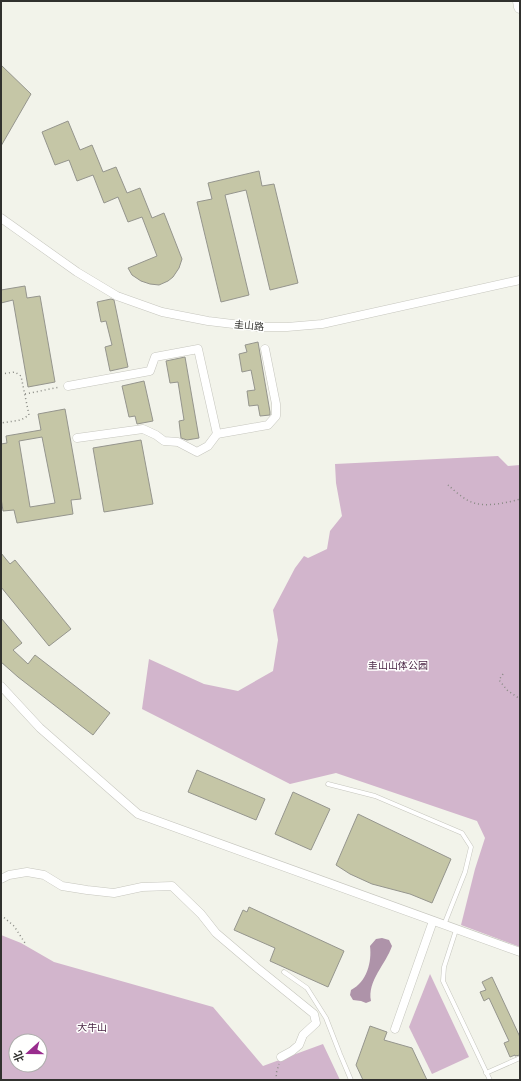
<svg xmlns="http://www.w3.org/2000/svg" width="521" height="1081" viewBox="0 0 521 1081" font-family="'Archivo Narrow','Noto Sans SC',sans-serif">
	<rect width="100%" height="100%" fill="#f2f3ea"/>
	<!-- forest -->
	<g fill="#d2b5cc" fill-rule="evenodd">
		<path d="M498,456L508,466L520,465V947L461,925L475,869L485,838L477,821L336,773L290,784L142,709L149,659L204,684L238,691L273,671L278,640L273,610L295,568L304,556L308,558L327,549L330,531L342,516L336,483L335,464Z"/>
		<path d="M1,935L21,943L54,962L213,1007L263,1066L323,1044L340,1080H1ZM16,1041H40V1065H16Z"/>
		<path d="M430,974L469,1057L432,1074L409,1027Z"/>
	</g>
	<!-- water -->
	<path fill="#ae93a9" d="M382,938L389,940L392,946C386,964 367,981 371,1001L366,1003L361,1001L353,1000L350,995L351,990C367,982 372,962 370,946L376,939Z"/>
	<!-- building -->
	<g fill="#c5c6a6" stroke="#95958d" fill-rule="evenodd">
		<path d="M1,65L31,94L1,146Z"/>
		<path d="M68,121L80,150L92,145L103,172L116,167L127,193L140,188L152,218L164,213L182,259L179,268L173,277L168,281L159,285L150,284L141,281L132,275L128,268L157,256L142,217L128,222L118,197L104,203L93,175L77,181L69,160L55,165L42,132Z"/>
		<path d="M259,171L262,186L274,184L298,283L270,290L246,190L225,195L249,295L221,302L197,202L212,199L208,183Z"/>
		<path d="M25,286L27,298L40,296L55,382L28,387L13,300L1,303V290Z"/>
		<path d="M111,299L114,300L128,367L110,371L105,347L112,345L106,321L101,322L97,302Z"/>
		<path d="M258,342L270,412V415L260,416L258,405L249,406L247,391L255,390L251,370L242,372L239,354L247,352L245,345Z"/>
		<path d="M185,357L199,438L187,440L181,438L179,421L184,420L178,382L170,383L166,361Z"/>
		<path d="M144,381L153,421L137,424L135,416L129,417L122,386Z"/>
		<path d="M65,409L81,499L71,500L73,514L17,523L14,510L3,511L1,498V444L7,443L6,436L41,430L38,414ZM42,437L55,503L30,507L19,441Z"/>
		<path d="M141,440L153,504L104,512L93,448Z"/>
		<path d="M1,553L10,564L15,560L71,629L49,646L1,587Z"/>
		<path d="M1,618L22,643L13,650L28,664L35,655L110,713L93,735L18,677L1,662Z"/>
		<path d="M197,770L265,799L256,820L188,792Z"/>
		<path d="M293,792L330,809L311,850L275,834Z"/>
		<path d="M358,814L451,859L432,903L410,894L372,884L350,874L336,865Z"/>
		<path d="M249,907L344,951L328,987L270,961L275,948L234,930L243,910L247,912Z"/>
		<path d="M492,977L520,1037V1055L515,1056V1055L510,1057L504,1043L509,1041L489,998L484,1001L480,992L486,990L482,982Z"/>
		<path d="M370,1026L387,1032L384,1040L412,1048L427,1080H363L356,1065Z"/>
	</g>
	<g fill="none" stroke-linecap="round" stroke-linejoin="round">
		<defs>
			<g id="lane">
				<path d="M328,784L375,796L462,833L471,847L465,872L444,925"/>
				<path d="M456,930L444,967L443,981L490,1080"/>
				<path d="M284,972L307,988L326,1018L340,1054L351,1080"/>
				<path d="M486,1073L520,1058"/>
			</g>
			<g id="street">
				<path d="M1,218L77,272L117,296L162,312L208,321L258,327H287L322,324L520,280"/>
				<path d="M68,386L150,371L155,357L198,349L217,434L208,446L197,452L178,442L164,441L156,435L143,429L77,438"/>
				<path d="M217,434L268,425L276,416V404L265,349"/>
				<path d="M1,686L40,728L138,814L520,952"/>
				<path d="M1,879L9,875L27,872L44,875L62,886L87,890L114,893L142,887L172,886L201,914L216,933L256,967L314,1014L316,1023L303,1035L299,1045L292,1051L281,1057"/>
				<path d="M395,1029L433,921"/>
			</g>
			<path id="secondary" d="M519,1L520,7"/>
		</defs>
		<!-- lane casing -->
		<use href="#lane" stroke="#c6c6be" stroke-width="5"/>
		<!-- street casing -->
		<use href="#street" stroke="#c6c6be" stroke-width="9"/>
		<!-- secondary casing -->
		<use href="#secondary" stroke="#c6c6be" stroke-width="13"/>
		<!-- path -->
		<g stroke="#898a84" stroke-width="1.5" stroke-dasharray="1 3" stroke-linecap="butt">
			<path d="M1,374L15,372L21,376L29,415L21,420L1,423"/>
			<path d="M25,394L60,387"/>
			<path d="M448,485C455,491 464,500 474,503C488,507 506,503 520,499"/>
			<path d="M503,674L499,680L507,690L520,699"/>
			<path d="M1,915L14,926L25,943"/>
			<path d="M277,1080L276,1074L279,1064"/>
		</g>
		<!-- lane -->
		<use href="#lane" stroke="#fff" stroke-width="4"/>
		<!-- street -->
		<use href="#street" stroke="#fff" stroke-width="8"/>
		<!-- secondary -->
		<use href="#secondary" stroke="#fff" stroke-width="12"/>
	</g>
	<g text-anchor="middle" stroke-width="3" stroke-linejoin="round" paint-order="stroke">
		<!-- street labels -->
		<g font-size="10" fill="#31312e" stroke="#fffffe">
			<text transform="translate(249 325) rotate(5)" y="4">圭山路</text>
		</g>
		<!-- park labels -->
		<g font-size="10" fill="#451f3f" stroke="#fffffe">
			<text x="398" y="669">圭山山体公园</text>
			<text x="92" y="1031">大牛山</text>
		</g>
	</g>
	<!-- border -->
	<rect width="521" height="1081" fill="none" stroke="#31312e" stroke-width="4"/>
	<!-- north arrow -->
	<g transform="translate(28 1053) rotate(249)"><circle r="19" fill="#fffffe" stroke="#adadab"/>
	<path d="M0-3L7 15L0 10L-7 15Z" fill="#992c8d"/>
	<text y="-6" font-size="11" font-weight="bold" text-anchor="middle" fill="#31312e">北</text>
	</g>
</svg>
